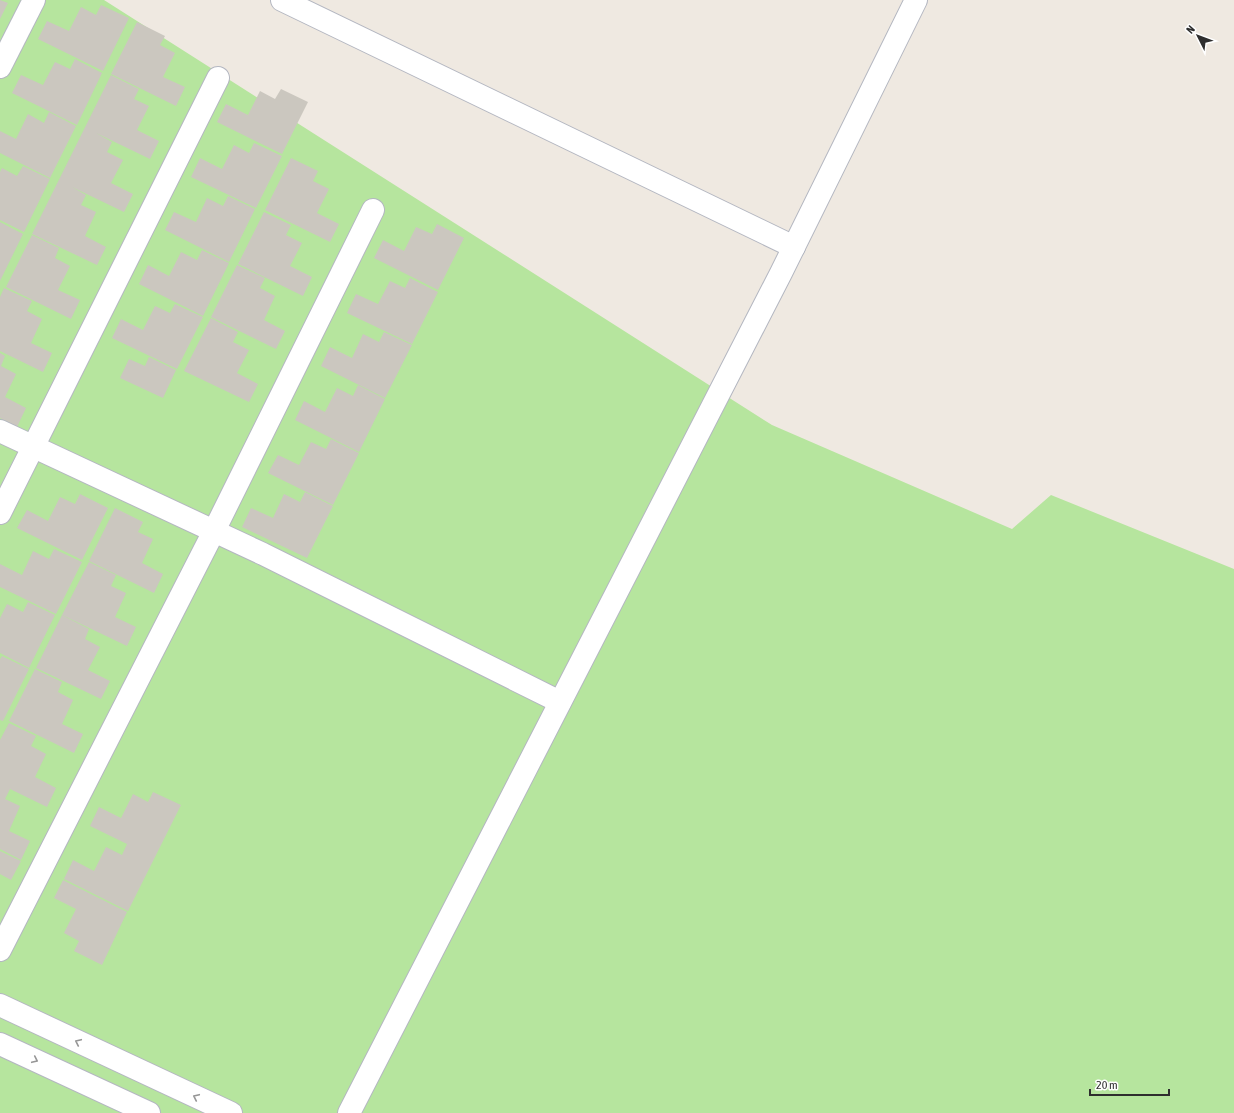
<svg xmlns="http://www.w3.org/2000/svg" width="1234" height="1113" viewBox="0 0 1234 1113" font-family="'Asap Condensed',sans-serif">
	<rect width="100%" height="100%" fill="#efe9e1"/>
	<!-- green -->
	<path fill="#b6e59e" d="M0,0H104L772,425L1012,529L1051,495L1234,569V1113H0Z"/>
	<!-- building -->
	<g fill="#cbc7bf">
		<path d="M0,0L8,3L0,19Z"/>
		<path d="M101,5L129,18L103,71L38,39L47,21L69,31L81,7L96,15Z"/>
		<path d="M137,22L165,36L160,45L175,53L163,77L185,87L176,106L111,74Z"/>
		<path d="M75,59L102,73L77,125L12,93L21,75L43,85L55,62L70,69Z"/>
		<path d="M111,75L139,89L134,99L149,106L137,130L159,141L150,159L96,133L112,142L107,152L123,160L111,183L133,194L124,212L72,187L86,195L81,205L96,212L85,236L106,247L97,265L32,234Z"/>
		<path d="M281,89L308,102L282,154L217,122L226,104L248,115L260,91L275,99Z"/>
		<path d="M49,112L76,126L50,178L0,153V131L16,139L28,114L44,123Z"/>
		<path d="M254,143L282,156L256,208L191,177L200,158L222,169L234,145L249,153Z"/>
		<path d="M291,158L318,171L313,181L329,189L317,213L339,224L330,242L265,210Z"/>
		<path d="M23,166L50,179L24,232L0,220V172L2,168L17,176Z"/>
		<path d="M228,196L255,209L229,262L165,230L174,212L196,222L207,198L223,206Z"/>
		<path d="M264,212L291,225L286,235L302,243L290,266L312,277L303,296L238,264Z"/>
		<path d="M0,222L23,234L0,281Z"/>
		<path d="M437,224L464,238L438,290L374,258L383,240L404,251L416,227L432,234Z"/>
		<path d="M32,235L59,248L55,258L70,266L58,290L80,300L71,319L6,287Z"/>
		<path d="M202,250L229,263L203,316L139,284L148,265L169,276L181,252L197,260Z"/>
		<path d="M237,265L265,278L260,288L275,296L264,320L285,331L276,349L211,317Z"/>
		<path d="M410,278L438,292L412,344L347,313L356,294L378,304L390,281L405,288Z"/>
		<path d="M4,288L32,301L27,311L42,319L31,343L52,353L43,372L0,351V297Z"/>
		<path d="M175,304L203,317L177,369L112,338L121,319L143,330L155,306L170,313Z"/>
		<path d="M211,318L238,332L233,342L249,350L237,373L258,384L249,402L184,371Z"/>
		<path d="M384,332L412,345L385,398L321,366L330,347L352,358L363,334L379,342Z"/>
		<path d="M0,353L5,356L1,366L16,374L5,397L26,408L17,427L0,418Z"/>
		<path d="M149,357L176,370L163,398L120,378L129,359L145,366Z"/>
		<path d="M358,385L385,399L359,452L295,420L304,401L325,412L337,388L353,396Z"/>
		<path d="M331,439L359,453L333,505L268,473L278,455L299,465L311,442L326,449Z"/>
		<path d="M305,492L333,506L307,558L242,527L251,508L273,518L284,494L300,502Z"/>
		<path d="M80,494L108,508L82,560L17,528L27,510L48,521L60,497L75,504Z"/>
		<path d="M115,508L143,522L138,532L153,539L142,563L163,574L154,593L89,561Z"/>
		<path d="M54,549L82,562L56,614L0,587V564L22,575L33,551L49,559Z"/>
		<path d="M89,562L116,575L111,586L126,593L115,617L136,627L127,646L62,615Z"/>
		<path d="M28,602L55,615L29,668L0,653V618L7,604L23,612Z"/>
		<path d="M62,615L89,629L85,639L100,647L88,670L110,681L101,699L36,668Z"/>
		<path d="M2,656L29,669L3,721L0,720V659Z"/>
		<path d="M35,669L62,682L58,692L73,700L62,724L83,734L74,753L9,721Z"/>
		<path d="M9,723L36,736L31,746L46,754L35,777L56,788L47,807L10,789L5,799L20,806L9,831L30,841L21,860L0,849V740Z"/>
		<path d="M153,792L181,805L128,911L64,879L73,860L94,871L106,847L122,855L127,844L90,826L99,807L121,818L133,794L148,802Z"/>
		<path d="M0,851L21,861L11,880L0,874Z"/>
		<path d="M63,880L127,912L102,965L74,951L79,941L64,933L76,909L54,898Z"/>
	</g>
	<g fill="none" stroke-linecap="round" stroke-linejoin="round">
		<defs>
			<g id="minor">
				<path d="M282,0L794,247"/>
				<path d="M0,67L34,0"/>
				<path d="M0,431L263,554L560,702"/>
				<path d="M0,513L218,78"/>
				<path d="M0,950L214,531L373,210"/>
				<path d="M0,1005L231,1113"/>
				<path d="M0,1044L149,1113"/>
				<path d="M349,1113L781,273L916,0"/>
			</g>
		</defs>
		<!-- minor casing -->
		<use href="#minor" stroke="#b4b7c1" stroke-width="24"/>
		<!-- minor -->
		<use href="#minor" stroke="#fff" stroke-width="22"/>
	</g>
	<!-- one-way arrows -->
	<defs><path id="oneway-chevron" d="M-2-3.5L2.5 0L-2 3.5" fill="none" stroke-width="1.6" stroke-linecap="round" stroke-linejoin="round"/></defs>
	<g stroke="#969696">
		<use href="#oneway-chevron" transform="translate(78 1042) rotate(-155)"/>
		<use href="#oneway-chevron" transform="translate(35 1060) rotate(25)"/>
		<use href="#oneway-chevron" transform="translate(196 1097) rotate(-155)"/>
	</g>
	<!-- north arrow -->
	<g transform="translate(1198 36) rotate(312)" stroke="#ffffff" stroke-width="3" paint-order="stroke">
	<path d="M0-3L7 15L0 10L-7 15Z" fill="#2e2e2e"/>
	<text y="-6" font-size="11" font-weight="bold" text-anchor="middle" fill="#2e2e2e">N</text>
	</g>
	<!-- scale -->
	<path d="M1090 1089v6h79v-6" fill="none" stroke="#2e2e2e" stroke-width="2"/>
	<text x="1096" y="1089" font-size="12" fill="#2e2e2e" stroke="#ffffff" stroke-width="3" paint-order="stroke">20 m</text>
</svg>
